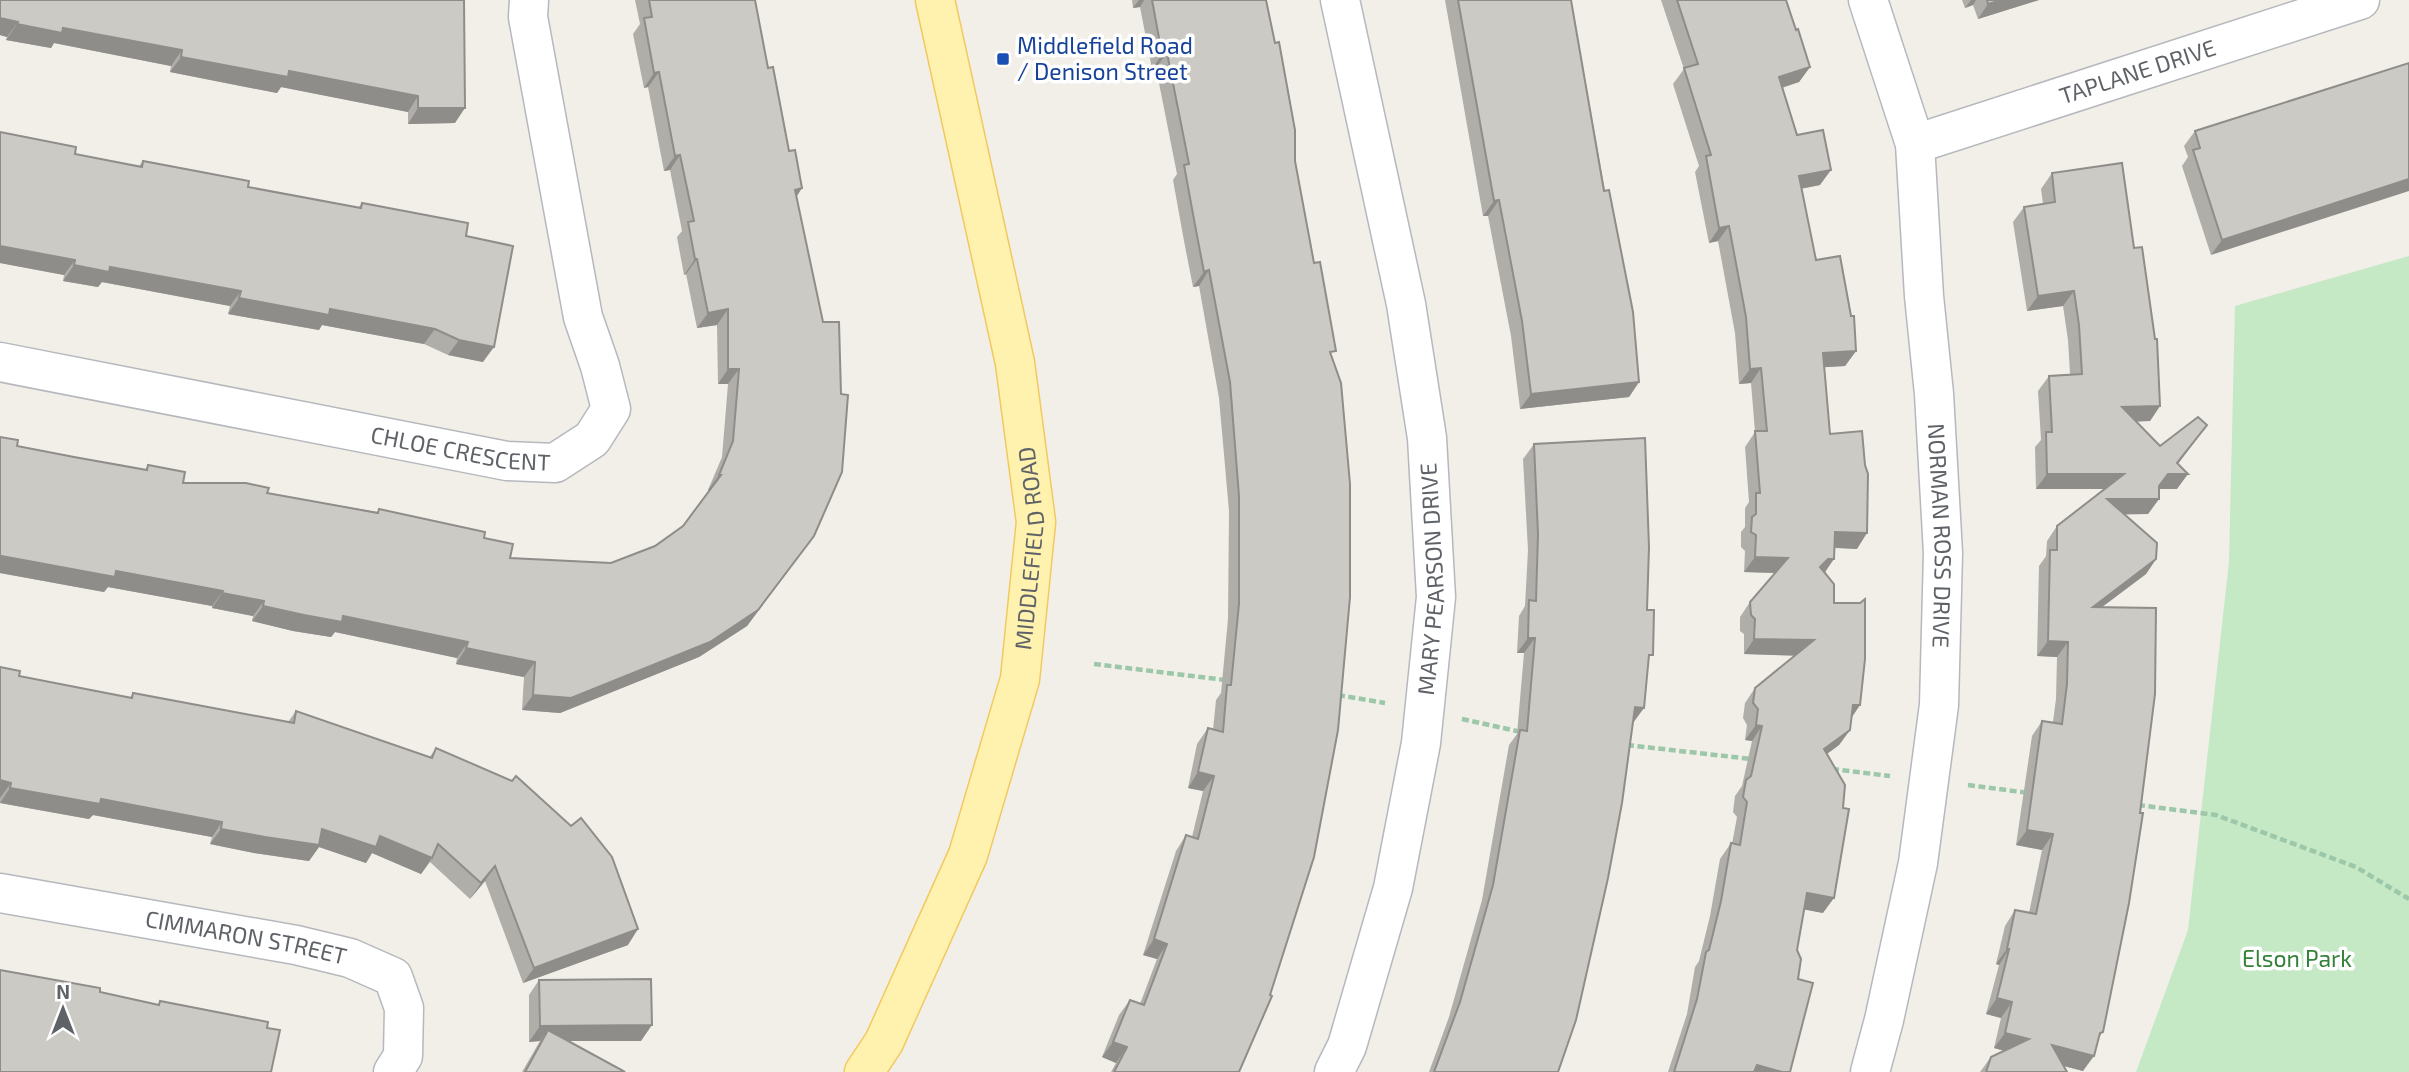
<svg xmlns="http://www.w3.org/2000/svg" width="2409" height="1072" viewBox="0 0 2409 1072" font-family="'Exo 2',sans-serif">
	<rect width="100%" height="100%" fill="#f1efe8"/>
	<!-- green -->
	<path fill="#c5e8c5" d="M2409,256V1072H2136L2188,930L2229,562L2235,306Z"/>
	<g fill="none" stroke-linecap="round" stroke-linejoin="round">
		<defs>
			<g id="minor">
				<path id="s1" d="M1868,0L1915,144L1924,296L1934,394L1943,553L1939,705L1918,863L1884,1020L1870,1072"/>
				<path id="s2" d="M1915,144L2360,0"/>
				<path id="s3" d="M0,362L507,461L555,463L592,439L611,409L600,366L583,317L528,17L529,0"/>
				<path id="s4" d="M0,893L296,945L350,958L393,977L404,1008L403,1056L393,1072"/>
				<path id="s5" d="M1334,1072L1347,1046L1393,888L1421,743L1436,597L1427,438L1406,304L1340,0"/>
			</g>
			<g id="major">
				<path id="s6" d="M864,1072L884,1042L968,855L1020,679L1036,522L1015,363L935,0"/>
			</g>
		</defs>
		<!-- minor casing -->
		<use href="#minor" stroke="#b5b8bc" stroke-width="41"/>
		<!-- major casing -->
		<use href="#major" stroke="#f2c960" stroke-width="41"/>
		<!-- path -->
		<g stroke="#9cc7a9" stroke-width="4.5" stroke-dasharray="7 3.5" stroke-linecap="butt">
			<path d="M1094,664L1225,680"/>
			<path d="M1338,695L1385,703"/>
			<path d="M1462,719L1521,732"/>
			<path d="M1627,745L1751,759"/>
			<path d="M1832,769L1890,776"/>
			<path d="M1968,785L2029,793"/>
			<path d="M2138,805L2216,815L2356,867L2409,899"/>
		</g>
		<!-- minor -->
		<use href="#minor" stroke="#fff" stroke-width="38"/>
		<!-- major -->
		<use href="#major" stroke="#fff2af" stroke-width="38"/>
	</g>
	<!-- wall -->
	<g fill="#afaea9">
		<path d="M0,0H464L455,123L408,124V112L281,87L277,93L170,72L171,66L54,43L51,48L6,40L7,37L0,35Z"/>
		<path d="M635,0H755L768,68L797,196L814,536L747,626L699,657L560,713L522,710L524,677L456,664L457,658L335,632L331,637L293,631L252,621L253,616L212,608V606L108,587L104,592L0,573V437L17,446L145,470L148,465L183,483L267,493L377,512L379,509L484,538L510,558L611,563L655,546L683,526L710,490H708L722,457L728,384H718L717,325L697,328L686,274L684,275L677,237L682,231L670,170L664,171L648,87L644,88L633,34L640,24Z"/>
		<path d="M1132,0H1266L1300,190L1332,358L1239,1072H1111L1116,1063L1102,1057L1119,1015L1130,1000L1140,1004L1157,959L1143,955L1176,851L1186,835L1192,837L1203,791L1188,788L1197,744L1208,728L1213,730L1216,700L1221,693L1228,619L1229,511L1219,398L1199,286L1193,287L1184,241L1173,180L1177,174L1156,68L1152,69L1140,7L1133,8Z"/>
		<path d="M1445,0H1571L1639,382L1629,397L1520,409L1511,336L1488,216H1483Z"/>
		<path d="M1661,0H1786L1810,67L1799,82L1782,88L1797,135L1820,185L1801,189L1816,260L1856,351L1845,366L1824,367L1830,434L1857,549L1834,548L1825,573L1834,603L1860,705L1852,717L1850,730L1839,745L1827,754L1823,913L1804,909L1797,950L1798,979L1790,1072H1668L1687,1014L1695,967L1699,961L1710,916L1720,859L1731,843L1732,844L1737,817L1733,812L1735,796L1742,786L1752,741L1745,740L1747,725L1743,718L1745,703L1755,688L1795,655L1744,654V634L1740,631V617L1750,602L1775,573L1744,572L1745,551L1741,547V532L1745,527V508L1749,502L1745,447L1755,432L1751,383L1739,384L1735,333L1718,241L1709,243L1695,172L1699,166L1673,84L1684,69Z"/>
		<path d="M1962,0H2039L1978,19L1973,5L1965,8Z"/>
		<path d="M2409,63L2211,255L2182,166L2188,157L2184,146L2195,131Z"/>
		<path d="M0,132L75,154L139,166L143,161L248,187L358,208L362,203L466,236L483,362L448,355L424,344L322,325L319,330L228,314L230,306L102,282L98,287L63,281L64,275L0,263Z"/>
		<path d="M2052,173L2134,248L2160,406L2150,421H2136L2160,446L2207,425L2178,464L2177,489H2159V499L2148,514H2124L2156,559L2146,574L2102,607L2103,1032L2099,1037L2083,1071L2064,1066L2067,1072H1980L1991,1057L2004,1051L1994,1048L2001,1018L1986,1014L1999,965L1996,964L2005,926L2015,910L2029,913L2042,850L2016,845L2032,736L2042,721L2053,722L2056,699L2057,657L2037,656L2039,566L2046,556L2047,541L2057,526L2105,489H2036L2035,447L2041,440L2038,391L2049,376L2070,374L2068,340L2063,306L2027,311L2013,222L2024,207L2043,204L2041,189Z"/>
		<path d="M1534,444L1647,610L1648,662L1633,723L1558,1072H1429L1449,1017L1482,900L1509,745L1517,734L1524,653H1517L1519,616L1525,606L1528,550L1523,459Z"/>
		<path d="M0,667L19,676L130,698L133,693L288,722L296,711L429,758L436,748L628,945L523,983L485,881L470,899L430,862L421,874L372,853L366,863L319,847L309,861L254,853L210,844L212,837L93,815L89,819L0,803Z"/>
		<path d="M539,980L641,1041H568L625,1072H522L540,1041L529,1042V995Z"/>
	</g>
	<!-- shaded-wall -->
	<g fill="#8f8d8a">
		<path d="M1139,0H1144L1140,7L1133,8Z"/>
		<path d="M1971,0H1976L1973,5L1965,8Z"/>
		<path d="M2002,0H2039L1978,19L1988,4Z"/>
		<path d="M0,18L18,22L7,37L0,35Z"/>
		<path d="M17,24L63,28L182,50L171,66L54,43L51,48L6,40Z"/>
		<path d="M1167,53L1156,68L1152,69L1162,54Z"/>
		<path d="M181,57L289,71L418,96L408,112L281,87L277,93L170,72Z"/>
		<path d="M1810,67L1799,82L1768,92L1779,77Z"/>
		<path d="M659,72L648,87L644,88L654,73Z"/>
		<path d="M418,108H465L455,123L408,124Z"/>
		<path d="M680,155L670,170L664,171L675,156Z"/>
		<path d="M1831,170L1820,185L1788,191L1799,176Z"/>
		<path d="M2409,179V191L2211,255L2222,240Z"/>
		<path d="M802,188L792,204L795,190Z"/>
		<path d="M1499,200L1488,216H1483L1494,201Z"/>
		<path d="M1729,226L1718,241L1709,243L1719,228Z"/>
		<path d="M0,246L75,260L64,275L0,263Z"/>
		<path d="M695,259H697L686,274L684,275Z"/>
		<path d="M74,265L110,267L241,291L230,306L102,282L98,287L63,281Z"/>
		<path d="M1209,270L1199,286L1193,287L1204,272Z"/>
		<path d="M2074,291L2063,306L2027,311L2038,296Z"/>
		<path d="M239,298L330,309L435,329L424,344L322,325L319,330L228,314Z"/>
		<path d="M728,309L717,325L697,328L708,313Z"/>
		<path d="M459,340L494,347L483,362L448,355Z"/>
		<path d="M1856,351L1845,366L1812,368L1823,353Z"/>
		<path d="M1761,368L1751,383L1739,384L1750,369Z"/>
		<path d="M728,369H739L728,384H718Z"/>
		<path d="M1639,382L1629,397L1520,409L1531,394Z"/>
		<path d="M2160,406L2150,421L2111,423L2122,407Z"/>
		<path d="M2207,425L2170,474H2188L2177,489H2158L2159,499L2148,514L2097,515L2107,499L2177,463Z"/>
		<path d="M2047,474H2124L2114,489H2036Z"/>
		<path d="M719,475H721L710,491L708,490Z"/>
		<path d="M1835,532L1867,533L1857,549L1824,547Z"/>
		<path d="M814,536L747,626L699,657L560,713L522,710L533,695Z"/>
		<path d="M1,556L116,571L223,591L212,606L108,587L104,592L0,573V558Z"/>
		<path d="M1755,557L1788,558L1777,573L1744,572Z"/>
		<path d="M1828,559H1834L1823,575L1820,567Z"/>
		<path d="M2156,559L2146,574L2082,622L2093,607Z"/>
		<path d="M222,593L264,601L253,616L212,608Z"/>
		<path d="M263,606L343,616L468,642L457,658L335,632L331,637L293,631L252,621Z"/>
		<path d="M1528,638H1535L1524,653H1517Z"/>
		<path d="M1754,639L1814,640L1803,656L1744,654Z"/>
		<path d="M2048,641L2068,642L2057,657L2037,656Z"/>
		<path d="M466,648L535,662L524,677L456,664Z"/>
		<path d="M1853,705H1860L1849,721Z"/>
		<path d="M1635,707L1644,708L1633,723Z"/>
		<path d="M1756,725L1762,726L1752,741L1745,740Z"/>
		<path d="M1850,730L1839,745L1813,764L1824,749Z"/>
		<path d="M1198,772L1214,776L1203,791L1188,788Z"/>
		<path d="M0,780L11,783L0,798Z"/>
		<path d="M10,788L101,799L222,822L212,837L93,815L89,819L0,803Z"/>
		<path d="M221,829H322L380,836L432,858L421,874L372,853L366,863L319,847L309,861L254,853L210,844Z"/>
		<path d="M2027,830L2053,834L2042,850L2016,845Z"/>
		<path d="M495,866L485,881L470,899L481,883Z"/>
		<path d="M1807,893L1834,898L1823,913L1796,908Z"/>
		<path d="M638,929L628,945L523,983L534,968Z"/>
		<path d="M1154,939L1167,944L1157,959L1143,955Z"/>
		<path d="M2007,949H2009L1999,965L1996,964Z"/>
		<path d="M1997,998L2012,1002L2001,1018L1986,1014Z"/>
		<path d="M652,1025L641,1041H542L548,1030L540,1041L529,1042L540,1026Z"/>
		<path d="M2005,1033L2029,1039L2018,1054L1994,1048Z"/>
		<path d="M1113,1042L1127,1047L1116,1063L1102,1057Z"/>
		<path d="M2052,1045L2094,1056L2083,1071L2041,1060Z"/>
		<path d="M1757,1065L1782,1072H1752Z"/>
	</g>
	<!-- building -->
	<g fill="#cccac5" stroke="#8f8d8a" stroke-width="2">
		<path d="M0,0H464L465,108H418V96L289,71L288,77L181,57L182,50L63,28L62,33L17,24L18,22L0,18Z"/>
		<path d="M649,0H755L768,68L773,67L789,151L795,150L802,188L795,190L823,322H839L841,394L848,395L842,472L814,536L758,610L710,642L571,698L533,695L535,662L466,648L468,642L343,616L342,622L304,615L263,606L264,601L222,593L223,591L116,571L115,577L1,556L0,563V437L18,440L17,446L74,457L147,470L148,465L185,472L183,483H246L269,488L267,493L378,513L379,509L485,532L484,538L513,544L510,558L611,563L655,546L683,526L721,475H719L733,441L739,369H728V309L708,313L697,259H695L688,222L694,221L680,155L675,156L659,72L654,73L644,18L652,17Z"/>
		<path d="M1152,0H1266L1275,43L1279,42L1295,130V161L1314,263L1320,262L1336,351L1330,352L1341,383L1350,484V597L1338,730L1314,857L1270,995L1272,996L1239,1072H1114L1127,1047L1113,1042L1130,1000L1144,1005L1167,944L1154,939L1186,835L1198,839L1214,776L1198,772L1208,728L1223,732L1227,685H1231L1239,604V496L1230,382L1209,270L1204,272L1195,225L1184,165L1189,164L1167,53L1162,54Z"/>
		<path d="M1458,0H1571L1604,191L1609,190L1633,312L1639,382L1531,394L1522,321L1499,200L1494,201Z"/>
		<path d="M1677,0H1786L1796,30L1798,29L1810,67L1779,77L1797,135L1823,130L1831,170L1799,176L1816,260L1840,256L1851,316H1854L1856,351L1823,353L1830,434L1862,431L1865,465L1868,474L1867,533L1835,532L1834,559H1828L1820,567L1834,584V603H1860L1865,599V659L1860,705H1853L1850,730L1824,749L1845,785L1843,808L1849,809L1834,898L1807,893L1797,950L1801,959L1798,979L1813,983L1790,1072H1782L1757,1065L1754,1072H1674L1697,999L1706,952L1709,950L1721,901L1731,843L1740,845L1747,802L1743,797L1746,780L1751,776L1762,726L1756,725L1758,709L1753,703L1755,688L1814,640L1754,639L1755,619L1751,615L1750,602L1788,558L1755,557L1756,535L1751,532L1752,517L1756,514V493H1760L1755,431H1767L1761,368L1750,369L1746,317L1729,226L1719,228L1706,156L1711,155L1684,68L1698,64Z"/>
		<path d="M1987,0H2002L1988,4Z"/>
		<path d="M2409,63V179L2222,240L2193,150L2200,148L2195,131Z"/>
		<path d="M0,132L76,147L75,154L142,167L143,161L249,181L248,187L361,208L362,203L468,223L466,236L513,246L494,347L459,340L435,329L330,309L329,315L239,298L241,291L110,267L109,272L74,265L75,260L0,246Z"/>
		<path d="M2122,163L2134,248L2142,247L2155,339H2157L2160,406L2122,407L2160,446L2198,417L2207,425L2177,463L2188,474H2168L2159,486V499H2107L2157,543L2156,559L2093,607L2156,608L2155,694L2140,813H2143L2129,903L2103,1032L2100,1033L2094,1056L2052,1045L2067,1072H1986L1991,1057L2029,1039L2005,1033L2012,1002L1997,998L2009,949H2007L2015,910L2036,914L2053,834L2027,830L2042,721L2062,724L2067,684L2068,642L2048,641L2050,550H2057V526L2124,474H2047L2046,432H2052L2049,376L2082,374L2079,325L2074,291L2038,296L2024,207L2055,202L2052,173Z"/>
		<path d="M1645,438L1649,547L1647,610H1654L1653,655H1649L1644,708L1635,707L1622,803L1608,878L1576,1020L1558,1072H1434L1460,1002L1493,885L1520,730L1527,731L1535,638H1528L1529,600L1536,601L1538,534L1534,444Z"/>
		<path d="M0,667L20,671L19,676L132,698L133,693L294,723L296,711L432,758L436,748L512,781L516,776L571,826L581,818L612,857L638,929L534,968L495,866L481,883L438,844L432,858L380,836L376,847L322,829L319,845L265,837L221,829L222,822L101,799L100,804L10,788L11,783L0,780Z"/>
		<path d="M0,970L100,988V992L159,1005L160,1001L268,1022L267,1028L280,1030L271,1072H0Z"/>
		<path d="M651,979L652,1025L540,1026L539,980Z"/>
		<path d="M548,1030L625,1072H525Z"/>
	</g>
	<!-- markers -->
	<rect fill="#1a4fb4" stroke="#fff" stroke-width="2.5" x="996" y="52" width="14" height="14" rx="3.5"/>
	<g text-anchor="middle" stroke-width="7" stroke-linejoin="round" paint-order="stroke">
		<!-- transit labels -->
		<g font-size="23" fill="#164399" stroke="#fff" text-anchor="start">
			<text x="1017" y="54">Middlefield Road<tspan x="1017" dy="26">/ Denison Street</tspan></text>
		</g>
		<!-- street labels -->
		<g font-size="23" fill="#5f6368" stroke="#fff">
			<text dy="8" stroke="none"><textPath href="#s2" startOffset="234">TAPLANE DRIVE</textPath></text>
			<text dy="8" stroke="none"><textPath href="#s3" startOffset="469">CHLOE CRESCENT</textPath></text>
			<text dy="8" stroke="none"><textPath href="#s1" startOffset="544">NORMAN ROSS DRIVE</textPath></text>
			<text dy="8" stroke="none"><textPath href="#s6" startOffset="556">MIDDLEFIELD ROAD</textPath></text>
			<text dy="8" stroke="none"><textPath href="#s5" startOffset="506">MARY PEARSON DRIVE</textPath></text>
			<text dy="8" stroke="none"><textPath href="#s4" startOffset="250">CIMMARON STREET</textPath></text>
		</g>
		<!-- park labels -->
		<g font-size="23" fill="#348238" stroke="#fff">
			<text x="2297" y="967">Elson Park</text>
		</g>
	</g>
	<!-- north arrow -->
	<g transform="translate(63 1009)" stroke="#ffffff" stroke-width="5" paint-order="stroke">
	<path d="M0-5L12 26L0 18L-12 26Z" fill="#5f6368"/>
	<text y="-10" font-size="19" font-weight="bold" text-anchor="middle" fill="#5f6368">N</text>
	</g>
</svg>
